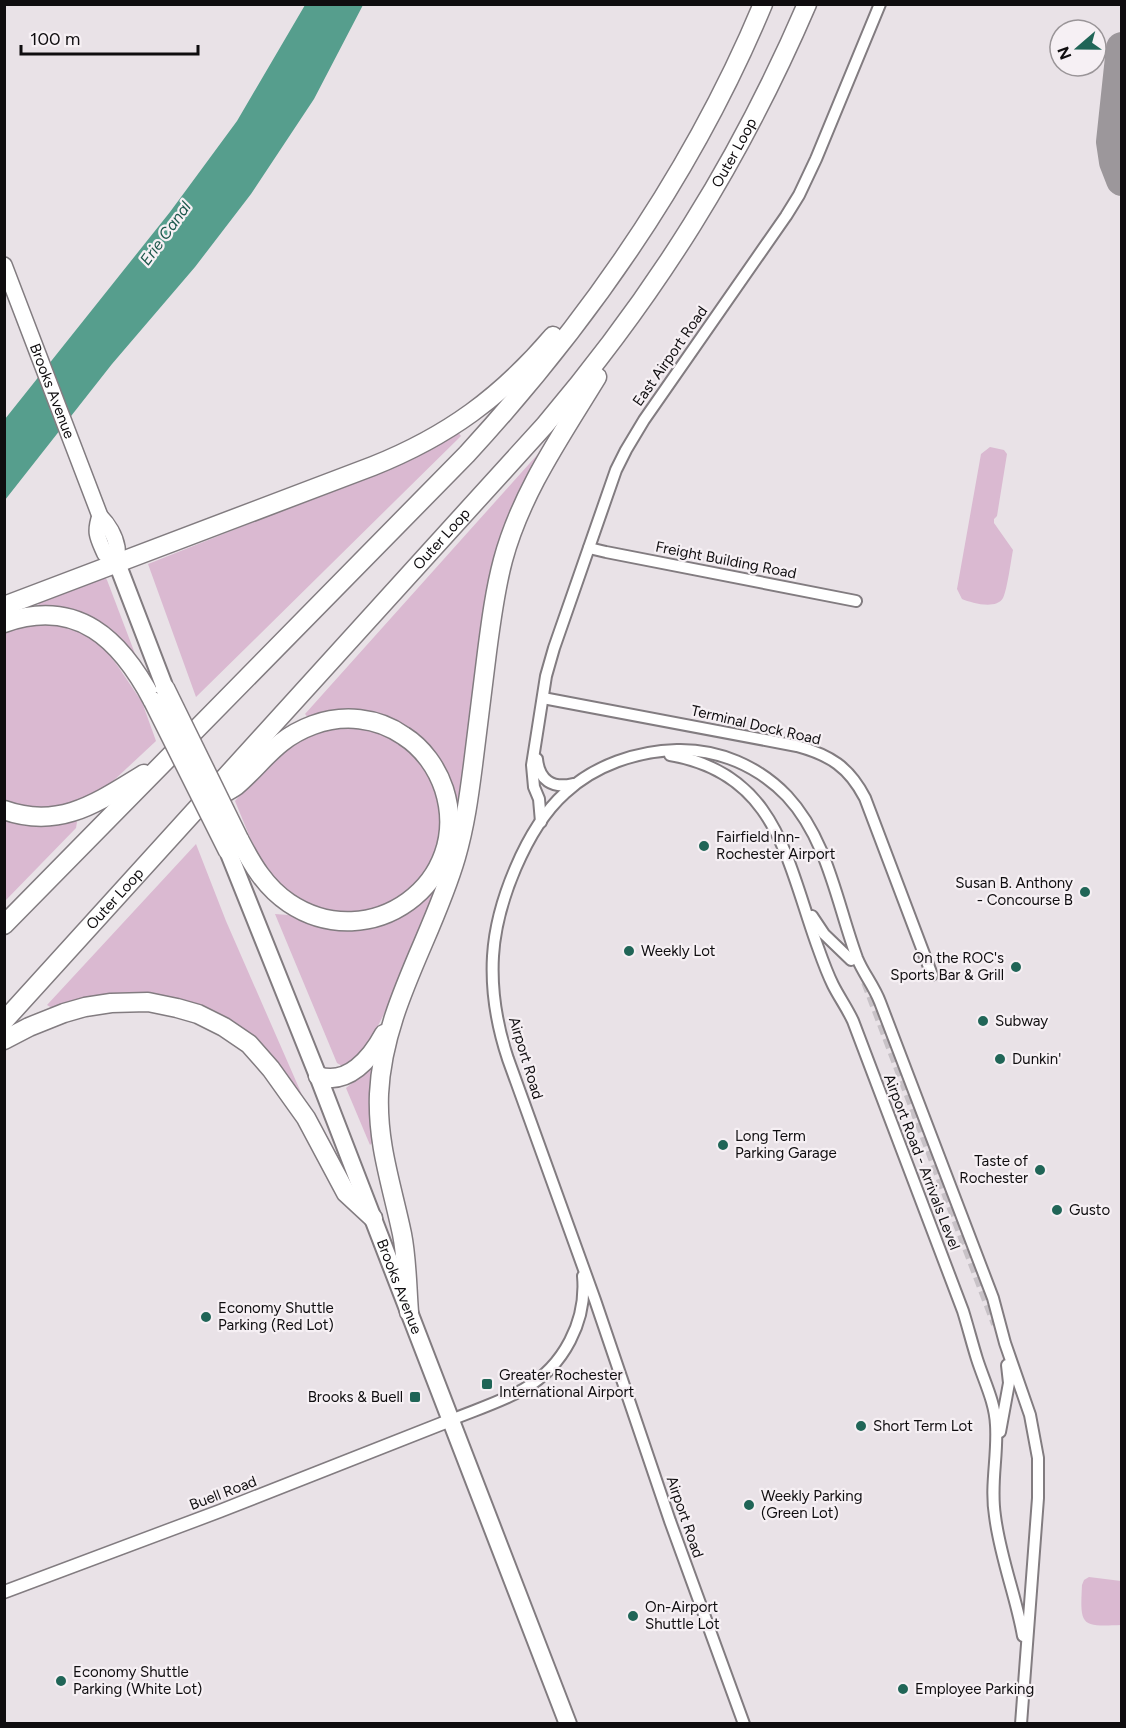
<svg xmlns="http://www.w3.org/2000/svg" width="1126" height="1728" viewBox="0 0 1126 1728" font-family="Figtree,sans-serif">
	<rect width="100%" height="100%" fill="#e9e2e7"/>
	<!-- green -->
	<g fill="#dab9d1">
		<path d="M457,431L461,436L196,697L148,564L417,457Z"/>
		<path d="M990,447L1004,450L1007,454L997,516L994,519V523L1013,550C1011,560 1007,591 1003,598C996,610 972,603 962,599L957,589L981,454Z"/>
		<path d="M538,454L508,517L490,570L462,810L456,811L412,733L311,721L305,714Z"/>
		<path d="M104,576L107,580L137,659L39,610L38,600Z"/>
		<path d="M49,622L84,634L103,647L117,665L142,702L156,741L112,782L89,798L60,810L23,809L5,802L4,631L8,629Z"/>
		<path d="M353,726L376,731L401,743L425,767L437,789L442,830L438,847L426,872L407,894L377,910L336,914L300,903L270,877L251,840L235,801C259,773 285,743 321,730C330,727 343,727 353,726Z"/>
		<path d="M5,820C27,827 51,828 73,820L77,822L76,828L5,901Z"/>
		<path d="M196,844L226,921L306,1104L198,1010L52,1008L47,1005Z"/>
		<path d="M433,888L438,892L383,1016L365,1051L342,1066L337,1063L275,914L288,915L334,927Z"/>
		<path d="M377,1063L375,1140L370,1145L346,1088Z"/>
		<path d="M1089,1577L1121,1581V1625C1080,1627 1080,1625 1082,1585L1084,1580Z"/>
	</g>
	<!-- water -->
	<path fill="#569e8d" d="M305,5H363L314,99L251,194L195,267L112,364L5,500V419L170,212L237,121Z"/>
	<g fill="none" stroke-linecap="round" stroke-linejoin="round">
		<!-- taxiway -->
		<path stroke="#9c979b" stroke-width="32" d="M1122,48L1112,142L1115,162L1122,180"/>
		<!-- minor-tunnel -->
		<path stroke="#c8c2c7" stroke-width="10" stroke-dasharray="10 5" stroke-linecap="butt" d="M866,982L996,1324"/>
		<defs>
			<g id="minor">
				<path d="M589,548L606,552L856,601"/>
				<path d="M543,698L797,746C830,755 849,767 865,798L932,975"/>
				<path d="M670,755C775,773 786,857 816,942C821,956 826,971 833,985C839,997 847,1008 853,1021L963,1311C968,1327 972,1343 977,1359C984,1381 995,1402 996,1425C998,1456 990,1485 995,1516C1000,1557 1016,1596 1023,1636"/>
				<path d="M537,759C539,780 552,789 573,784"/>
				<path d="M541,822L539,799L534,787L532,765L546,676L554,648L616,470L626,450L644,420L786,216L799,195L816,159L880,4"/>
				<path d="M812,916L824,934L851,960"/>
				<path d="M451,1420C475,1410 501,1402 524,1389C564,1366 587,1321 583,1276"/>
				<path d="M1000,1432L1009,1383L1007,1365"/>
				<path d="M744,1724L670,1521L595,1300L508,1059C497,1026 491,991 493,956C496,904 526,828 565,793C595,765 637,751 677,750C719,749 758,766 787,796C828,840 837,904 857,958C863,973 874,986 880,1002L993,1298L1005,1343L1030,1415L1038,1458V1498L1021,1724"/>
			</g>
			<path id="tertiary" d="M4,1592L220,1511L451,1420"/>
			<g id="secondary">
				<path id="s1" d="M4,265L100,516C108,524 115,536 117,547C118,553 116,557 117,563"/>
				<path d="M100,516C94,533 98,538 105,554L116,559"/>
			</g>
			<g id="primary">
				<path d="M117,563L165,688"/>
				<path id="s2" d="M228,851L318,1076L568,1724"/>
			</g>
			<g id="motorway">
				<path d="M4,606L373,466C448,436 501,397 553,336"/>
				<path d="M4,623C78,597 121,640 153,701"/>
				<path d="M212,800C220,795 229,791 236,786C264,762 275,739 313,725C343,714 377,717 404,736C423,748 437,768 444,789C474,883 370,957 289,903C265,887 252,864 239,839"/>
				<path d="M4,810C60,830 98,802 144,774"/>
				<path d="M4,925L467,454C589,321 693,172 763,4"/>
				<path id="s3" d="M4,1021L545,425C656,294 739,162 807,4"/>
				<path d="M4,1040L29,1027L64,1013L85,1007L111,1003L148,1002L177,1008L198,1014L224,1027L249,1044L271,1069L306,1118L346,1193L373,1218"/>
				<path d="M318,1076C348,1086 371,1058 384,1034"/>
				<path d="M409,1312C407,1287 407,1259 402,1234C392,1186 377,1144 379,1094C383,1008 433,937 456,857C465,826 469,796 473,765C478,727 482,690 487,652C491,621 495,590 503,560C521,493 561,436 597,377"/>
			</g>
		</defs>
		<!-- minor casing -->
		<use href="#minor" stroke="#827c80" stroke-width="14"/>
		<!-- tertiary casing -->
		<use href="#tertiary" stroke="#827c80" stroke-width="15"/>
		<!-- secondary casing -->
		<use href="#secondary" stroke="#827c80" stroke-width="18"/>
		<!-- primary casing -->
		<use href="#primary" stroke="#827c80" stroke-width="20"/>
		<!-- motorway casing -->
		<use href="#motorway" stroke="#827c80" stroke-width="21"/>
		<!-- minor -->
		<use href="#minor" stroke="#fff" stroke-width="10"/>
		<!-- tertiary -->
		<use href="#tertiary" stroke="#fff" stroke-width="12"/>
		<!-- secondary -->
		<use href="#secondary" stroke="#fff" stroke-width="15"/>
		<!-- primary -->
		<use href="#primary" stroke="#fff" stroke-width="16"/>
		<!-- motorway -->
		<use href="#motorway" stroke="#fff" stroke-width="18"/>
		<defs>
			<g id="motorway-bridge">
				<path d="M165,688L239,839"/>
				<path d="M153,701L228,851"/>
			</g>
		</defs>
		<!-- motorway-bridge casing -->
		<use href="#motorway-bridge" stroke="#827c80" stroke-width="21" stroke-linecap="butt"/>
		<!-- motorway-bridge -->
		<use href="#motorway-bridge" stroke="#fff" stroke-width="18"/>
	</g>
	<!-- markers -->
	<g fill="#206557" stroke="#f6f0f4" stroke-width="2">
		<circle cx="704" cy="846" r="6"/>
		<circle cx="1085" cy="892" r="6"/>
		<circle cx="629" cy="951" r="6"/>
		<circle cx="1016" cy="967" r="6"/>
		<circle cx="983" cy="1021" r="6"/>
		<circle cx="1000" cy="1059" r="6"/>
		<circle cx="723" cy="1145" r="6"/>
		<circle cx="1040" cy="1170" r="6"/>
		<circle cx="1057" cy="1210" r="6"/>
		<circle cx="206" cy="1317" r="6"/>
		<rect x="481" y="1378" width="12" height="12" rx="3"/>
		<rect x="409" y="1391" width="12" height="12" rx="3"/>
		<circle cx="861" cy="1426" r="6"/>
		<circle cx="749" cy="1505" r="6"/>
		<circle cx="633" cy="1616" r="6"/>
		<circle cx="61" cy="1681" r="6"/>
		<circle cx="903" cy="1689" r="6"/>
	</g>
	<g text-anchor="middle" stroke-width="4.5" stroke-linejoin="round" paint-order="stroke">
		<!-- street labels -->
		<g font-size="15" fill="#0f0d0f" stroke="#f6f0f4">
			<text dy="5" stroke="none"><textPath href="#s3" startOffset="1137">Outer Loop</textPath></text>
			<text transform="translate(670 356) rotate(-55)" y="5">East Airport Road</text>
			<text dy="5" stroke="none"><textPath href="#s1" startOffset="135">Brooks Avenue</textPath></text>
			<text dy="5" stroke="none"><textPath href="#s3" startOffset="651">Outer Loop</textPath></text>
			<text transform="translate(726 560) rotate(11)" y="5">Freight Building Road</text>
			<text transform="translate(756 725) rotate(13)" y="5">Terminal Dock Road</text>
			<text dy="5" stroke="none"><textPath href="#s3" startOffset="165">Outer Loop</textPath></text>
			<text transform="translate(526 1058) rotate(73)" y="5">Airport Road</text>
			<text transform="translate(922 1162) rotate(69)" y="5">Airport Road - Arrivals Level</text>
			<text dy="5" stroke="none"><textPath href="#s2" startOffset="468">Brooks Avenue</textPath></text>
			<text transform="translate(223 1493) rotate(-21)" y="5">Buell Road</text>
			<text transform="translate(685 1517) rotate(71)" y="5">Airport Road</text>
		</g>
		<!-- poi labels -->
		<g font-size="15" fill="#0f0d0f" stroke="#f6f0f4" text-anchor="start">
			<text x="716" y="842">Fairfield Inn-<tspan x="716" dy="17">Rochester Airport</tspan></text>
			<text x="1073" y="888" text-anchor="end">Susan B. Anthony<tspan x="1073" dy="17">- Concourse B</tspan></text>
			<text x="641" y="956">Weekly Lot</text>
			<text x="1004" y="963" text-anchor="end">On the ROC's<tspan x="1004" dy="17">Sports Bar &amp; Grill</tspan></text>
			<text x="995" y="1026">Subway</text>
			<text x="1012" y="1064">Dunkin'</text>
			<text x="735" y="1141">Long Term<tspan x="735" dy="17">Parking Garage</tspan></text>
			<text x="1028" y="1166" text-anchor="end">Taste of<tspan x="1028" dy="17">Rochester</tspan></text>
			<text x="1069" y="1215">Gusto</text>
			<text x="218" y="1313">Economy Shuttle<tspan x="218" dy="17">Parking (Red Lot)</tspan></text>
			<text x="499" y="1380">Greater Rochester<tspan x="499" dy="17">International Airport</tspan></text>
			<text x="403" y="1402" text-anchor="end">Brooks &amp; Buell</text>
			<text x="873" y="1431">Short Term Lot</text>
			<text x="761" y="1501">Weekly Parking<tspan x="761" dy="17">(Green Lot)</tspan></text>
			<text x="645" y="1612">On-Airport<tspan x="645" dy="17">Shuttle Lot</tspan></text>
			<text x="73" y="1677">Economy Shuttle<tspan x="73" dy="17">Parking (White Lot)</tspan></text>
			<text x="915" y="1694">Employee Parking</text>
		</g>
		<!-- water labels -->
		<g font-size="16" font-style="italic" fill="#1c584c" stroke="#f6f0f4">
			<text transform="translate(165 233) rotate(-54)" y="6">Erie Canal</text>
		</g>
	</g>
	<!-- border -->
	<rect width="1126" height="1728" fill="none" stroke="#0f0d0f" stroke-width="12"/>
	<!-- north arrow -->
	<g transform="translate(1078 48) rotate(250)"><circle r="28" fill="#f6f0f4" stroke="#9a9598" stroke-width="1.5"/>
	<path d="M0-4.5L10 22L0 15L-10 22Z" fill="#206557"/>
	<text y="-9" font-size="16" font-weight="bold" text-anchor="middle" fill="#0f0d0f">N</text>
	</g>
	<!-- scale -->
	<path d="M21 45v9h177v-9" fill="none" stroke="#0f0d0f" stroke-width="3"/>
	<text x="30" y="45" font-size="18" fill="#0f0d0f" stroke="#f6f0f4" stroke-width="4.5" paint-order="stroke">100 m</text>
</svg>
